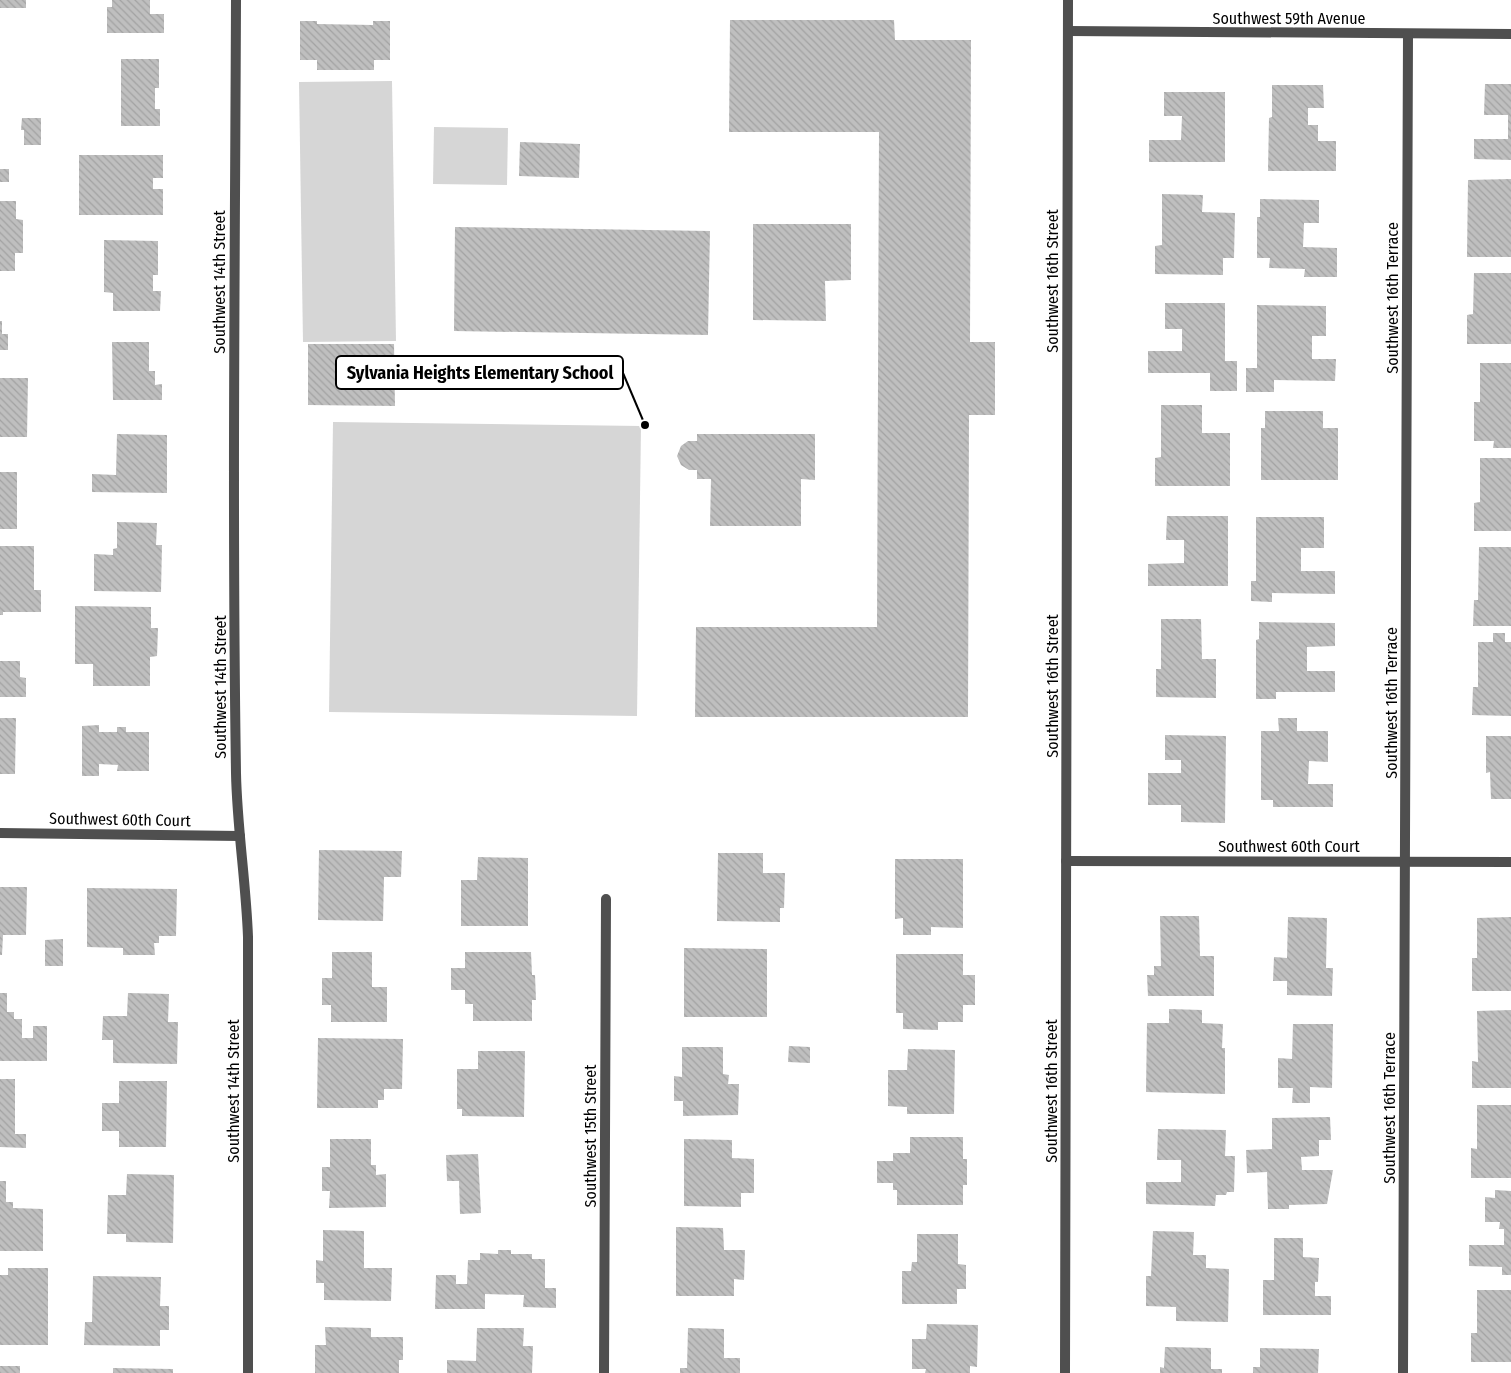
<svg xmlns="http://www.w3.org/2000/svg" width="1511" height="1373" viewBox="0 0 1511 1373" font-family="'Fira Sans Condensed',sans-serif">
	<defs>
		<pattern id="building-back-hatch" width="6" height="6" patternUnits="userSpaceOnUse" patternTransform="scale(1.25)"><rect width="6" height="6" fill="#bfbfbf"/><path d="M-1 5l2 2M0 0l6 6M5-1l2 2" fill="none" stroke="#a2a2a2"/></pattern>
	</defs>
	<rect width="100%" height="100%" fill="#fff"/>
	<!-- green -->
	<g fill="#d6d6d6">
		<path d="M392,81L396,341L303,342L299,82Z"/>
		<path d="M434,127L508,128L507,185L433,184Z"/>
		<path d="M333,422L641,426L637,716L329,712Z"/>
	</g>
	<!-- building -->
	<g fill="url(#building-back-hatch)">
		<rect x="0" y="0" width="26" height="8"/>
		<path d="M112,0H150V14H164V33H107V7H112Z"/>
		<path d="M730,20H894L895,40H971L970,342H995V415H969L968,717H695L696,627H877L879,132H729Z"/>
		<path d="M300,21H317V24L373,25V21H390V60H374V70H317V60H300Z"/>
		<path d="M121,59H159V88H155V109H160V126H121Z"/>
		<path d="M1485,84H1511V160L1474,159V139H1508V115H1484Z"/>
		<path d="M1272,85H1323L1324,108H1308V125H1318V141H1336V171H1268L1269,118L1272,117Z"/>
		<path d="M1164,92H1225V162H1149V140H1181L1182,116H1164Z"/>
		<path d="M22,118H41V145H24V130H21Z"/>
		<path d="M520,142L580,144L579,178L519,176Z"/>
		<path d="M79,155H163V178H153V189H163V215H79Z"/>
		<rect x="0" y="169" width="9" height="13"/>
		<path d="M1511,179V257H1467L1468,180Z"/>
		<path d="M1162,194L1203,195L1202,212L1235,213L1234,258H1223V275L1155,274V246L1162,245Z"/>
		<path d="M1260,199L1319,200V223H1304L1303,247L1337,248V277H1304L1305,269L1269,268L1270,258H1257V217H1260Z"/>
		<path d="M0,201H16V219L23,220V253H15V271H0Z"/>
		<path d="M753,224H851V280L825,281L826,321L753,320Z"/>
		<path d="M455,227L710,231L708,335L454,331Z"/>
		<path d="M104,240L158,241V275H153V291H161L160,311H113V293L104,292Z"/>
		<path d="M1474,273H1511V344H1467V315L1473,314Z"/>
		<path d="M1165,303H1225V361H1237V391H1210V373H1148V351H1182V329H1165Z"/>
		<path d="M1257,305L1326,306V336H1312V359H1336L1335,381L1274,380V392H1246V368H1257Z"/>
		<path d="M0,321H2V334H8V350H0Z"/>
		<path d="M112,342H149V371H155V385L162,384V400H113Z"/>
		<path d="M308,344H394L395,406L308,405Z"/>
		<path d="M1480,363H1511V448H1493L1494,441H1474V402H1480Z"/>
		<path d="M0,378H28L27,437H0Z"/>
		<path d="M1161,405H1202V433H1230V486H1155V458L1161,457Z"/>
		<path d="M1265,411H1323V428H1338V480H1261V428H1265Z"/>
		<path d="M117,434L167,435V493L92,492V474L116,475Z"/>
		<path d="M697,434H815V480L801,479V526H710L711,479H697V470H689L681,465L677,456L681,446L688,441H697Z"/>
		<path d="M1480,458H1511V531H1474V503L1480,502Z"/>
		<rect x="0" y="472" width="17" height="57"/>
		<path d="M1167,516H1228V586H1148V564L1184,563V540H1166Z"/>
		<path d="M1256,517H1324V548H1301V571H1335V594L1272,593V602L1251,601V581H1256Z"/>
		<path d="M117,522L157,523L156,545H162L161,592L94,591V554L113,555V549L117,548Z"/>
		<path d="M0,546H34V590H41V612H3V615H0Z"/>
		<path d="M1479,547H1511V626H1473L1474,600H1478Z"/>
		<path d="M75,606L151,607V628H158L157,656L150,657V686H93V664H75Z"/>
		<path d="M1161,619H1201L1202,659H1216V698L1156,697V669H1161Z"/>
		<path d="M1259,622L1335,623V646L1307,647V671H1335V692H1276V699H1256V640L1259,639Z"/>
		<path d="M1493,633H1505V642H1511V716L1472,715L1473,687H1478V642H1493Z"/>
		<path d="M0,661H20V677L26,678V697H0Z"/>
		<path d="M0,718H16L15,774H0Z"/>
		<path d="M1278,718H1297V731H1328V762L1309,761L1308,784H1333V807H1273V800H1261V731H1279Z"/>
		<path d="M99,725V732H117V727H126V732H149V771H117L118,765L99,764V776H82V726Z"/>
		<path d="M1165,735L1226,736L1225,823L1181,822V805H1148V773H1181V760H1165Z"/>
		<path d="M1486,736H1511V799H1491L1490,772L1486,773Z"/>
		<path d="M319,850L402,851L401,877H384L383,921L318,920Z"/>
		<path d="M718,853H763V873H785L784,908H780V922L717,921Z"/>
		<path d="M478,857L528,858V926H461V880H477Z"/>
		<path d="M895,859H963V928L931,927V935H903V918L895,919Z"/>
		<path d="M0,887H27L26,935H3L2,955H0Z"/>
		<path d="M87,888L177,889L176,936H159V943H154L155,955H123V948L87,947Z"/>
		<path d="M1160,916H1199L1200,956H1214V996H1148L1147,975H1154V966H1161Z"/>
		<path d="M1288,917L1327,918L1326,968H1333L1332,996L1287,995V981H1273L1274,957L1287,958Z"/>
		<path d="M1511,917V991H1472V958H1477V918Z"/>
		<path d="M63,939V966H45V940Z"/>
		<path d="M684,948L767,949V1017H684Z"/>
		<path d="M332,952H372V987H387V1022H331V1005H322V978H332Z"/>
		<path d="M465,952H531L532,975H535L536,1000H532V1021H473V1004H465V990H451V968H465Z"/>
		<path d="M896,954H963V975H975V1005H963V1022H938V1030L903,1029V1013H896Z"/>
		<path d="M0,993H7V1012H14V1019H22V1038H33V1026H47V1061H0Z"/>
		<path d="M128,993L169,994L168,1022H178L177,1064L113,1063V1040H102L103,1016H127Z"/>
		<path d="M1169,1009L1202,1010V1023L1223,1024L1222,1048H1225V1094L1146,1092L1147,1023H1169Z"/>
		<path d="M1511,1010V1088H1472V1061L1478,1062L1477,1011Z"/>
		<path d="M1293,1024H1333L1332,1088L1310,1087V1103H1292L1293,1088H1278V1058L1292,1059Z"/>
		<path d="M318,1038L403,1039L402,1089H384V1100H378V1108H317Z"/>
		<path d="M789,1046L810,1047V1063L788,1062Z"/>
		<path d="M682,1047H723V1074L729,1075L728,1084H739L738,1115L683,1116V1101H674V1076L682,1077Z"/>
		<path d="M908,1049L955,1050L954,1114H907V1107L888,1106V1070H907Z"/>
		<path d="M478,1051H525L524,1117L462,1116V1109H457V1069H478Z"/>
		<path d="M0,1079H15V1134H26V1148L0,1147Z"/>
		<path d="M119,1081H167L166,1147H119V1131H102V1103H119Z"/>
		<path d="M1477,1105H1511V1178H1471V1148L1477,1149Z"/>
		<path d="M1330,1117L1331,1140H1319V1156L1301,1157L1302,1170H1333L1327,1204L1289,1205V1209H1268L1267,1172L1247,1173L1246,1150L1272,1149V1118Z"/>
		<path d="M1158,1129L1226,1130L1225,1156H1235L1234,1192H1227L1226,1195H1216L1215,1206L1146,1204V1182H1181V1160H1157Z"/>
		<path d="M910,1137H963V1159H967V1185H963V1205H897V1190H893V1183H877V1161H893V1153H910Z"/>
		<path d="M330,1139H371V1165H376V1175L386,1174V1207L329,1208L330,1191H322V1167H330Z"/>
		<path d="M684,1139L732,1140V1158L754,1159V1193H741V1207L684,1206Z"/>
		<path d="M478,1154L481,1213L460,1214L459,1181H447L446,1155Z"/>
		<path d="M127,1174L174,1175L173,1243L126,1242V1234H107L108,1195H126Z"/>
		<path d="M0,1181H6V1202H13V1208L43,1209V1251H0Z"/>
		<path d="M1495,1190L1511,1191V1275H1502V1267L1469,1266V1245H1504V1229H1499L1500,1222H1485V1197L1495,1198Z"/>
		<path d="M676,1227L723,1228L724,1250H745L744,1280L734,1279V1296H676Z"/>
		<path d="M323,1230L364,1231V1268H392L391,1301L324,1300V1283H316V1260L323,1261Z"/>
		<path d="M1153,1231L1194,1232L1193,1255H1206V1268L1229,1269L1228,1322L1176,1321V1307L1146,1306V1276H1151Z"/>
		<path d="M917,1234H958V1264L966,1265V1289H957V1304H902V1271H911L912,1262H917Z"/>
		<path d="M1274,1238H1303V1257L1319,1258L1318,1282H1315V1296H1331V1315H1263V1280H1274Z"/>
		<path d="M498,1250H511V1254H532V1259H545V1288H556V1308L523,1307L524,1295L485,1294V1309H435L436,1275H456V1284H467L468,1260H480V1253L498,1254Z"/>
		<path d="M8,1268H48V1345H0V1275H8Z"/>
		<path d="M93,1276L161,1277L160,1306H169V1330H160V1346L84,1345L85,1322H92Z"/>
		<path d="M1477,1290H1511V1362H1471V1333H1477Z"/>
		<path d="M927,1324L978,1325L977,1367L970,1366V1373H925L926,1369H912V1339H926Z"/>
		<path d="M325,1327L371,1328V1337H403V1360H399V1373H315V1345H326Z"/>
		<path d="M477,1328H524L523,1346H533L532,1373H447V1360L476,1361Z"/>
		<path d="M688,1328L724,1329V1358H740V1373H680V1368H687Z"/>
		<path d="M1165,1347L1211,1348V1369H1222V1373H1160V1367L1164,1368Z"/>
		<path d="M1260,1348L1319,1349L1318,1373H1253V1367H1260Z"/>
		<rect x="0" y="1366" width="20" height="7"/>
		<path d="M113,1368L173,1369V1373H113Z"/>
	</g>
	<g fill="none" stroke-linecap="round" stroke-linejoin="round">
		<!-- minor -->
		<g stroke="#4f4f4f" stroke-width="10">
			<path d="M236,0C235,257 232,515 236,773C237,827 246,882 248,937V1373"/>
			<path d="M1068,31L1511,34"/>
			<path d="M0,833L240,836"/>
			<path d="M1066,861L1511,862"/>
			<path d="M604,1373L606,899"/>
			<path d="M1403,1373L1408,34"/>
		</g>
		<!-- tertiary -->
		<path stroke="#4f4f4f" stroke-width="10" d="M1065,1373L1068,0"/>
	</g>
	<g text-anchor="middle" stroke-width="5" stroke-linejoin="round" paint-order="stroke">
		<!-- street labels -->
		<g font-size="16" fill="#000" stroke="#fff">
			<text x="1289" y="24">Southwest 59th Avenue</text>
			<text transform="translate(1052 281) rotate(-90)" y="6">Southwest 16th Street</text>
			<text transform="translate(219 282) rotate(-90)" y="6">Southwest 14th Street</text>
			<text transform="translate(1392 298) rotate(-90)" y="6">Southwest 16th Terrace</text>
			<text transform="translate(1052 686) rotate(-90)" y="6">Southwest 16th Street</text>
			<text transform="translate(220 687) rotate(-90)" y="6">Southwest 14th Street</text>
			<text transform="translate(1391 703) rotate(-90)" y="6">Southwest 16th Terrace</text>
			<text transform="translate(120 819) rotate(1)" y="6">Southwest 60th Court</text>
			<text x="1289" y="852">Southwest 60th Court</text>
			<text transform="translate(233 1091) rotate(-90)" y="6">Southwest 14th Street</text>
			<text transform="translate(1051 1091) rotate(-90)" y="6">Southwest 16th Street</text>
			<text transform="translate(1389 1108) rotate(-90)" y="6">Southwest 16th Terrace</text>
			<text transform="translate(590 1136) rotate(-90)" y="6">Southwest 15th Street</text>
		</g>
	</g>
	<!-- callouts -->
	<path fill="none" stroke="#000" stroke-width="2" d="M645 425L623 373"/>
	<circle fill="#000" stroke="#fff" stroke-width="2" cx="645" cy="425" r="5"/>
	<rect fill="#fff" stroke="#000" stroke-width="2" x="336" y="356" width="287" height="33" rx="5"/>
	<g font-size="18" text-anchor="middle" font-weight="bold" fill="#000">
		<text x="480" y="379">Sylvania Heights Elementary School</text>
	</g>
</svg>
